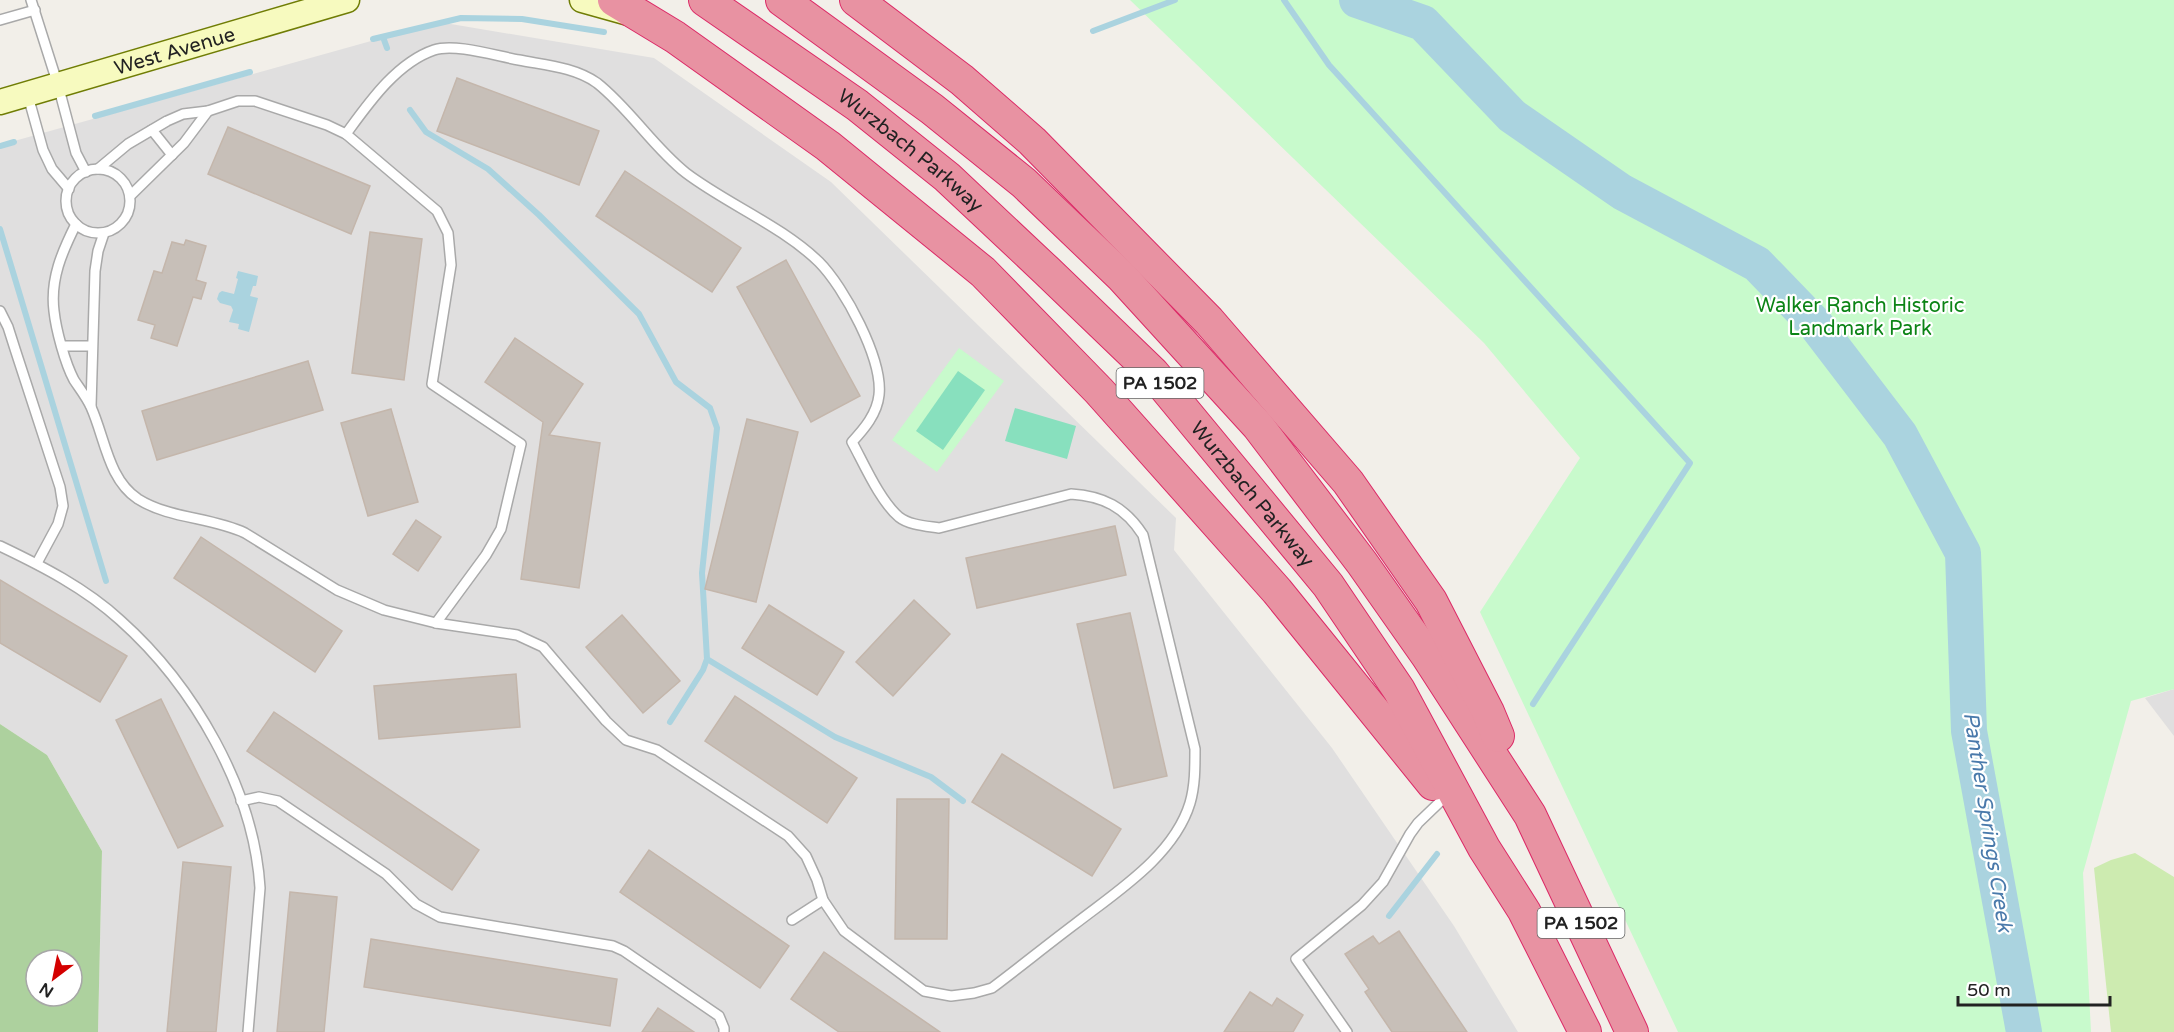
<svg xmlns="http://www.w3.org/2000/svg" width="2174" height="1032" viewBox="0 0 2174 1032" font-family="'Varela Round',sans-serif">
	<rect width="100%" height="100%" fill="#f2efe9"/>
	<!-- residential -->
	<g fill="#e0dfdf">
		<path d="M439,22L654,58L831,182L1176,518L1174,550L1332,748L1454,926L1518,1032H98L102,851L47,755L0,724V145Z"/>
		<path d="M2174,689V736L2145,698Z"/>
	</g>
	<!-- grass -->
	<path fill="#cdebb0" d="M2135,853L2174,877V1032H2111L2094,868L2111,860Z"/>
	<!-- forest -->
	<path fill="#add19e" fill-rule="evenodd" d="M0,724L47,755L102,851L98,1032H0ZM36,960H72V996H36Z"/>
	<!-- park -->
	<g fill="#c8facc">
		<path d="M1130,0H2174V689L2131,701L2083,873L2091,1032H1678L1480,612L1580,458L1484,343Z"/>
		<path d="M959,348L1004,381L937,472L892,440Z"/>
	</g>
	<!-- pitch -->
	<g fill="#88e0be">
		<path d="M958,371L985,390L943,450L916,431Z"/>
		<path d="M1015,408L1076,426L1067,459L1005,441Z"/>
	</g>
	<!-- water -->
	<path fill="#aad3df" d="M238,271L258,276L256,286H253L250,296L258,298L249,332L238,329L239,324L229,322L233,310L231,306L220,303L217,299L219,293L222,291L234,294L238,279L236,278Z"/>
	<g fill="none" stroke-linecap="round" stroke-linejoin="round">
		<!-- stream -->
		<g stroke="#aad3df" stroke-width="6">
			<path d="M1284,0L1329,65L1690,463L1533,704"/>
			<path d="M1093,31L1175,0"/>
			<path d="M383,37L387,48"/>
			<path d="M373,39L461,18L522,19L604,32"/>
			<path d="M410,110L426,132L488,169L539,215L639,314L676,382L710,408L717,428L702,573L707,659L835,737L931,777L963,801"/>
			<path d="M95,116L250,72"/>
			<path d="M0,146L14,142"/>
			<path d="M0,229L106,581"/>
			<path d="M670,722L703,670L707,659"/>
			<path d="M1389,916L1437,854"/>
		</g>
		<!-- river -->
		<path stroke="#aad3df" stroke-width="36" d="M1357,0L1423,23L1512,116L1622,192L1757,264L1816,325L1900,435L1963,553L1969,731L2024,1032"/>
	</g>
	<!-- building -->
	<g fill="#c7bfb8" stroke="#c4b6ab" stroke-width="1.5">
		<path d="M457,78L599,131L579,185L437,131Z"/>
		<path d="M228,127L370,186L351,234L208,174Z"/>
		<path d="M625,171L741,248L712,292L596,216Z"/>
		<path d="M370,232L422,239L404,380L352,373Z"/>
		<path d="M186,240L206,246L196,280L206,283L201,299L193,297L177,346L151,338L155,325L138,320L154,271L162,273L172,242L184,245Z"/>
		<path d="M786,260L860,396L811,422L737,287Z"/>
		<path d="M515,338L583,384L549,435L600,443L579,588L521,579L543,422L485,382Z"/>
		<path d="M308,361L323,410L157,460L142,411Z"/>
		<path d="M391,409L418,502L368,516L341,423Z"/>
		<path d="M747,419L798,432L756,602L705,589Z"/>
		<path d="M416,520L441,537L418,571L393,554Z"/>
		<path d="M1115,526L1126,575L977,608L966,558Z"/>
		<path d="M201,537L342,631L315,672L174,578Z"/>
		<path d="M0,580L127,656L100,702L0,643Z"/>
		<path d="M914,600L950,634L893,696L856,662Z"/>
		<path d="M769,605L844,652L817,695L742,648Z"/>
		<path d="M1130,613L1167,776L1114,788L1077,624Z"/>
		<path d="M622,615L680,681L643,713L586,647Z"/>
		<path d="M516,674L520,727L379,739L374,686Z"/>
		<path d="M735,696L857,778L827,823L705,741Z"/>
		<path d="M161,699L223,826L178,848L116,720Z"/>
		<path d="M274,712L479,850L452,890L247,751Z"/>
		<path d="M1002,754L1121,829L1092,876L972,802Z"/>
		<path d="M897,799H949L947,939H895Z"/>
		<path d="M649,850L789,946L760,988L620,892Z"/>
		<path d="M183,862L231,867L216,1032H167Z"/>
		<path d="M290,892L337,897L324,1032H277Z"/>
		<path d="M1399,931L1467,1032H1392L1365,992L1369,989L1345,954L1373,936L1379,944Z"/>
		<path d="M371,939L617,979L610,1026L364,987Z"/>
		<path d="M824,952L940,1032H839L791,999Z"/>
		<path d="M1250,992L1272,1006L1277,998L1303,1015L1293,1032H1224Z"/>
		<path d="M658,1008L694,1032H642Z"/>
	</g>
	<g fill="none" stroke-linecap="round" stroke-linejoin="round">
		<defs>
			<g id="lane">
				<path d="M31,0L58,85L76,153L86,172"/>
				<path d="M0,20L35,10"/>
				<path d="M28,96L43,150L52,169L69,189"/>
				<path d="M152,130L172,155"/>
				<path d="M98,169L128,144L167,121L183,114L208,111L238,101H255L327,125L346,134L437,211L448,233L451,265L432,384L521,444L501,529L486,555L436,623"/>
				<circle cx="98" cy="201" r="32"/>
				<path d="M130,196L184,143L208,111"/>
				<path d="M76,224C62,252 50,279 54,311C56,330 65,363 74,380C80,389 87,398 91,407C105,438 108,479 138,499C170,519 211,517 245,533L337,590L384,610L436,623L517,635L543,647L606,721L626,740L657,750L788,836L806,856L817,880L823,900L844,931L924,991L951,996L974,993L992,988C1020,967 1047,945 1075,924C1116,892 1174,856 1190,803C1195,786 1195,768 1195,749L1143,535C1125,507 1103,496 1071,494L939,528C926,526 909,525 899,517C880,501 864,464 852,442C864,429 877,414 879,395C883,359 844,287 819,262C782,226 727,204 686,173C653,147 630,109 597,83C575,67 544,65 519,60C496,56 455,43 434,50C396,63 368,104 346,134"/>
				<path d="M0,311L8,327L15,349L60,487L63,506L58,524L37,563"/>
				<path d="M62,346H92"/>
				<path d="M91,406L95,271L98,251L104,233"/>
				<path d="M0,546C42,566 85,588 120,620C193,685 254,789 260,888L248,1032"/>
				<path d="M241,801L259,797L278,801L386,874L416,904L440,917L613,946L624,951L719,1016L724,1028V1032"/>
				<path d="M792,920L823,900"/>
				<path d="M1347,1032L1296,959L1362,905L1383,882L1410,834L1418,823L1444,798"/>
			</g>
			<g id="secondary">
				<path d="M582,0L632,14"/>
				<path id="s1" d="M0,102L347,0"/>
			</g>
			<g id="highway">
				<path d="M614,0L675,37L828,146L983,272L1099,391L1277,591L1433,784"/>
				<path id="s2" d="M705,0L857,105L947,177L1047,271L1153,373L1328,585L1399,690L1484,848L1524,911L1585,1032"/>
				<path d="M782,0L932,109L1024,183L1122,277L1258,426L1362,563L1428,657L1530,815L1632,1032"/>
				<path d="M856,0L962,80L1032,141L1209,321L1348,482L1431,601L1488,712L1498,736"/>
			</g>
		</defs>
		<!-- lane casing -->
		<use href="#lane" stroke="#a9a9a9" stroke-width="12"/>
		<!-- secondary casing -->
		<use href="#secondary" stroke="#707d05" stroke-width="27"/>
		<!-- highway casing -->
		<use href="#highway" stroke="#dc2a67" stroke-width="34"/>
		<!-- lane -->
		<use href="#lane" stroke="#fff" stroke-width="9"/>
		<!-- secondary -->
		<use href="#secondary" stroke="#f7fabf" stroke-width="24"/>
		<!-- highway -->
		<use href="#highway" stroke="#e892a2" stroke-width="32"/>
	</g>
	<g text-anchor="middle" stroke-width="4.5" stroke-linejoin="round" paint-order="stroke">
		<!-- shield labels -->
		<g fill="#fff" stroke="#646464" stroke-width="1.5">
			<rect x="1116.5" y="368" width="87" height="30" rx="4.5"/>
			<rect x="1537.5" y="908" width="87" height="30" rx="4.5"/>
		</g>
		<g font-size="18" font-weight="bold" fill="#222">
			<text x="1160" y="389">PA 1502</text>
			<text x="1581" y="929">PA 1502</text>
		</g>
		<!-- street labels -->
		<g font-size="20" fill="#222" stroke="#fff">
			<text dy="7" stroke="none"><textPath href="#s1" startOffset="182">West Avenue</textPath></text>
			<text dy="7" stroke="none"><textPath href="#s2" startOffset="255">Wurzbach Parkway</textPath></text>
			<text dy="7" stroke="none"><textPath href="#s2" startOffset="741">Wurzbach Parkway</textPath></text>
		</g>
		<!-- park labels -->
		<g font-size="20" fill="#0c8416" stroke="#fff">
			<text x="1860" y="312">Walker Ranch Historic<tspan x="1860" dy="23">Landmark Park</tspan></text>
		</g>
		<!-- water labels -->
		<g font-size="21" font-style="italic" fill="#4a7aab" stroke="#fff">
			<text transform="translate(1988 822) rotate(81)" y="7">Panther Springs Creek</text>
		</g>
	</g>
	<!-- north arrow -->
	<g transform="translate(54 978) rotate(212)"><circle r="28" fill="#ffffff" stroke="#a7a7a7" stroke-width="1.5"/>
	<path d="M0-4.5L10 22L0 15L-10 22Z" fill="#d40000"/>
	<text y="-9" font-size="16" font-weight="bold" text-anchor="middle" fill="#222222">N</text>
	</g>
	<!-- scale -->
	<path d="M1958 996v9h152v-9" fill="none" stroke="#222222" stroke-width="3"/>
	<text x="1967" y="996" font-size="18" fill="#222222" stroke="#ffffff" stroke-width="4.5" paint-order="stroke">50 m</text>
</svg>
